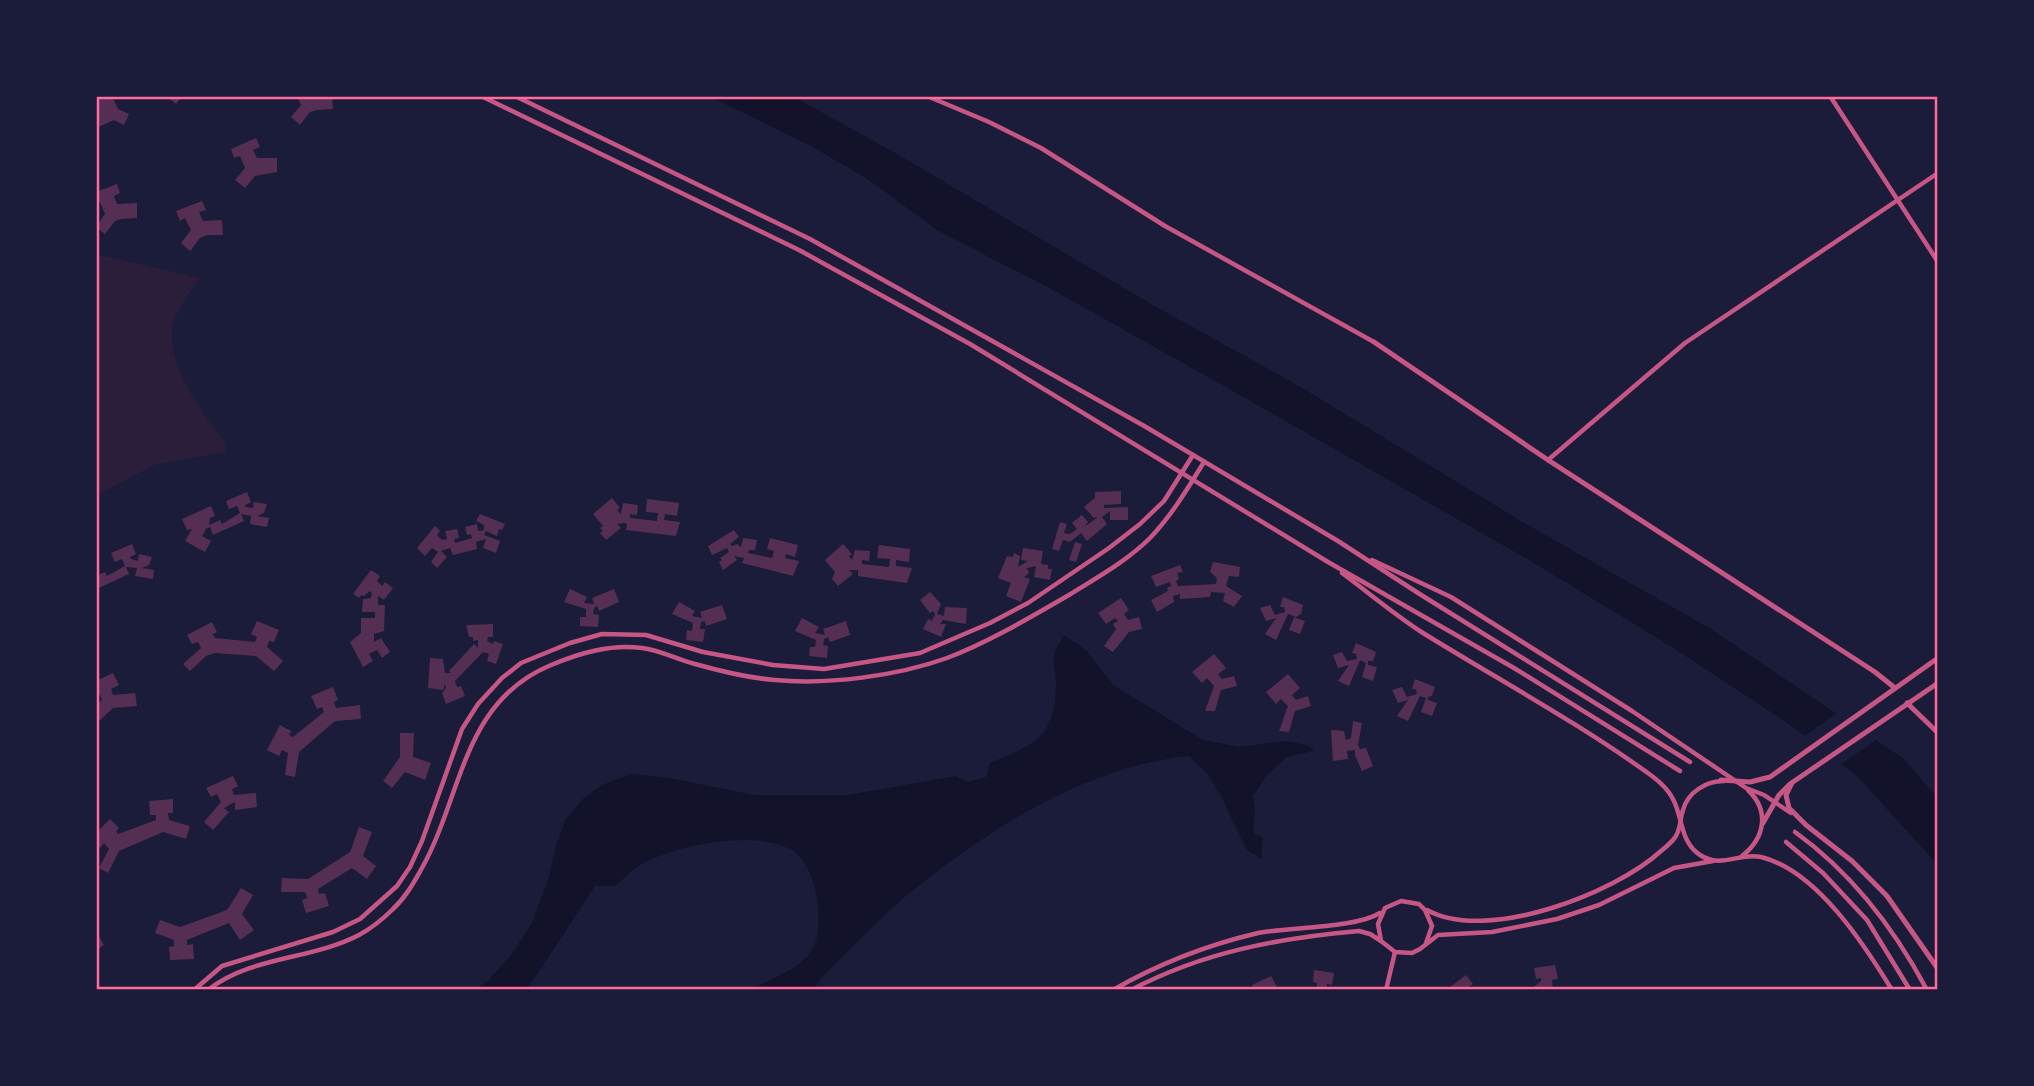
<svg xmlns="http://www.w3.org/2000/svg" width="2034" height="1086" viewBox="0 0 2034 1086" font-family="'PT Sans',sans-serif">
	<rect width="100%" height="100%" fill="#1b1b3a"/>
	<!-- green -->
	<path fill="#2a1e3b" d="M96,254L200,278C190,292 172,315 172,332C170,373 204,413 226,444L225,452L154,465L96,496Z"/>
	<!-- water -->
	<g fill="#12122b">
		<path d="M709,96H792L897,154L1151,304L1299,386L1526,524L1711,629L1904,759L1938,799V865L1858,777L1792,726L1672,647L1529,560L1224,386L1053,290L937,230L869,180L811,146Z"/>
		<path d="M1064,635L1086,650L1113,685L1203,740L1239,747L1286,741L1307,745L1314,751L1287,757L1267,775L1253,796L1255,808L1253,833L1263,838L1261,859L1247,850L1222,798L1207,773L1189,756C1088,766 994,826 917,887C883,914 854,946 823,976L813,990H751C767,981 796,969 807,957C820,942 819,925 818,906C817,890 809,863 796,853C762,827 675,845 640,865C631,871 623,879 615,886H595L532,982L524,990H473L488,981L512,954L532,923L549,877L555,849L565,820L583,799L602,785L631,774L669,778L754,795H848L956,776L968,782L986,777L990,763C1037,744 1056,736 1056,682C1056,673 1052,663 1054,654C1056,648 1061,641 1064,635Z"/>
	</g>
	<!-- pier -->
	<path fill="#1b1b3a" d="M1840,711L1879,738L1839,766L1802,738Z"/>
	<!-- building -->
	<g fill="#542f53">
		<path d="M102,96H112L118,109L129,114L124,125L114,120L96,128V99Z"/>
		<path d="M166,96H182L176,104Z"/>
		<path d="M297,96H332L333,109L317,110L310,112L300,125L291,117L301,105Z"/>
		<path d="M256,138L260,147L253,150L257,158H277V172L255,176L245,188L235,180L245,168L240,156L234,158L231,149Z"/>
		<path d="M117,184L120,193L114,196L117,204L137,203V218L121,219L115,221L105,234L96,227L105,214L100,202L96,203V192Z"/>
		<path d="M202,201L206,210L199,212L203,221L222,220L223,235H207L200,238L190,251L181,243L191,230L185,218L180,221L176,211Z"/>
		<path d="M1121,491V504L1104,505V508L1128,507V520H1110V511L1102,517L1107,524L1087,541L1081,533L1070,542L1063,540L1059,551L1052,549L1060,522L1067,524L1064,533L1070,534L1077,529L1072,523L1082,515L1088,522L1084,527L1098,517L1094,518L1084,507L1095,498V492Z"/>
		<path d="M247,492L251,502L245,505L246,507L253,508L254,502L267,504L264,513L257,516L269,518L267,527L250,524L251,516L241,514L244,521L213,535L210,527L206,529L202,536L211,541L205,552L185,541L192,529L187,530L182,519L211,506L215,516L210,518L209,525L220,520L222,524L240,513L237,506L229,509L226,501Z"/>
		<path d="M612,498L620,508L617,510L621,514L623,503L638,505L637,515L630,514V518L657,521L658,513L646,512L647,499L679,503L677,516L665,514L664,520L680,522L676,536L626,530L627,524L624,523L617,524L621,528L606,540L600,533L603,531L600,528L603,526L593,514Z"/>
		<path d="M480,514L505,524L502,530L499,529L497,536L486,531L484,535L500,541L496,553L483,548L486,539L476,542L477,549L453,555L450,548L441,551L447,557L437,568L431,562L438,552L432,548L425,556L417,548L435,526L440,531L437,535L442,540L447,539L445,531L457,529L459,538L454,539L455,543L472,538L471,534L467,535L465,527L477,524L478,531L484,530V525L476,521Z"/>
		<path d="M734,530L739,537L730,544L732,546L737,544L741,547L743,538L757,540L755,550H749L748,553L772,558L774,551L767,549L770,538L798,545L795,557L786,554L785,558L799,561L793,576L742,563L744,558L734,556L737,560L723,570L719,562L722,560L720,558L729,552L727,548L712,555L708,546Z"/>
		<path d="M1075,542L1082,544L1076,562L1069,560Z"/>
		<path d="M132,544L136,554L130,557L131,559L138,561L139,554L152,557L149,565L142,568L154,570L153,579L135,576L137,568L126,567L129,574L99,588L96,576L105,572L107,576L125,566L122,559L115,562L111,553Z"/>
		<path d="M843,544L852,554L849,556L852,560L855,550L870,551L869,561L862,560V564L889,567L890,559L877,558L879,545L910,549L909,562L896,560V566L912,568L907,583L858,576V570H849L853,574L838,586L832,579L835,572L825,560Z"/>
		<path d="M1023,548L1043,551L1041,564L1048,565V569H1052L1050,580L1034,577L1036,566L1027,568L1029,573L1024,577L1030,579L1021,602L1006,596L1011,583L998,578L1007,556L1013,557L1014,553L1020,556L1018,567L1028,561L1021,560Z"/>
		<path d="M1213,562L1240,567L1239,577L1229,576L1226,586L1242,596L1234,607L1223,601L1225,593L1211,592L1210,597L1180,599V594L1173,596L1174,602L1157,612L1151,600L1168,591L1167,588L1171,586L1170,582L1156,587L1151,576L1180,565L1183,572L1177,573L1179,579L1176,581L1178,586L1216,584L1217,578L1210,572Z"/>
		<path d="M371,570L380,576L377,581L382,586L385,582L393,588L384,600L378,596V605H385L384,631L374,634V642L381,638L390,652L382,658L377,650L369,654L373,661L363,667L350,642L361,633V618H375V612H362L363,599L371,598L372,593L370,591L364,596L361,595L359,598L353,594Z"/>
		<path d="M570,589L587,597L584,603L594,604L592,598L614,589L619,602L599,611L597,606L594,608L593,614L599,615L598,627L580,626V617H586V609L564,602Z"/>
		<path d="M930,592L941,604L937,614L944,616L945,607L967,608L966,624L943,620L940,624H946L941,637L923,629L928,619L932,621L935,614L933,611L930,613L920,600Z"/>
		<path d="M1283,597L1303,605L1301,614L1296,617L1288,614L1276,640L1265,634L1276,618L1266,621L1260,608L1270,605L1275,615L1285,612L1284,607H1280Z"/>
		<path d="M1121,598L1129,610L1124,614L1128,620L1139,617L1142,629L1129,632L1113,652L1104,646L1116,629L1113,624L1118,621L1115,618L1106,624L1098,613Z"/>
		<path d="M679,602L695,611L692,616L702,618L700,612L722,605L727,619L706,626L705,621L701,622L700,629H705L703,642L686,640L687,630L692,631L693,623L672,614Z"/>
		<path d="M1294,617L1305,621L1300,634L1289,630Z"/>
		<path d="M802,618L819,627L815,633L825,635L823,629L846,621L850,635L830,642L828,637L824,639L823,645L828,646L827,658L809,656L810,647H815L816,640L795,631Z"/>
		<path d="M257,621L279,630L274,642L269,641L267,647L283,661L274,671L256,656L215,653L206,656L190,671L183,664L201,648L198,642L192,644L187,635L212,622L217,632L213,634L215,638L255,642L257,637L251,634Z"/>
		<path d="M493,624V637H488L487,641L493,644L494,641L503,644L496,664L487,661L489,654L483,652L455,681L457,687L461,686L465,696L446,704L442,693L446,688L445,684L443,690L428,688L430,658L443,659L445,673H451L449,671L474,644L478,648V640L473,641V637H469L466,625Z"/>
		<path d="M1356,643L1376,652L1373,661H1368V665L1377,667L1373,681L1362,677L1366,663L1360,660L1349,686L1338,681L1349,665L1338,668L1333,655L1342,652L1347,661L1357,659L1356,654L1352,653Z"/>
		<path d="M1214,654L1226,668L1218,674L1222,679L1234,676L1237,686L1221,690L1215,711H1205L1214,686L1207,678L1202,683L1192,672Z"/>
		<path d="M113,673L119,685L111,689L113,695L135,693L137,706L113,708L96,724V704L102,700L100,695L96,696V681Z"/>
		<path d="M1288,674L1300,688L1292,695L1296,700L1308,696L1311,706L1295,711L1289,732L1279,731L1288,706L1281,699L1276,704L1266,692Z"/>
		<path d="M1415,679L1435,687L1432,696L1428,697V700L1437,703L1432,716L1421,712L1426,698L1420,696L1408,721L1397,716L1408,700L1398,703L1392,690L1402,687L1407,697L1417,694L1416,689H1412Z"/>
		<path d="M333,687L338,700L334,702L336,708L360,705L361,719L335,721L299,752L295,777L285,775L288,753L282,750L279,756L267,750L280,725L291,731L289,735L293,737L324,712L322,707L317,709L311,696Z"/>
		<path d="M1353,721L1362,723L1358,745L1360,749L1366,748L1373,766L1362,771L1355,755V750L1347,751L1348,759L1333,761L1331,730L1344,731L1346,740L1351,738Z"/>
		<path d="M400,733H414L413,757L431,763L425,780L405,772L392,788L383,781L400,757Z"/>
		<path d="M233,776L238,786L232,789L234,795L256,793L257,807L235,810V802L224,808L229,812L213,830L204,822L221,802L217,794L211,797L206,788Z"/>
		<path d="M173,799V813H168L169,820L190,826L186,839L163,832L119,851L108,873L99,868L109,849L104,843L100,848L96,844V833L110,819L119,828L116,831L118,834L156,820V815H150L149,801Z"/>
		<path d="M359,827L372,832L363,856L376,866L367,879L352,868L318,889L319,894L325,893L329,906L306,913L302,900L307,898L305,892H281L282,878L308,879L350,852Z"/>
		<path d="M241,888L253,895L242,914L254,930L240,940L229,923L187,940V945L193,944L194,959L170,960L169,947L174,946V940L155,933L160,920L180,927L227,910Z"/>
		<path d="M96,932L104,945L96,950Z"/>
		<path d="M1555,965L1558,979L1552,980L1553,990H1530L1541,981V978L1536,979L1534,968Z"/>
		<path d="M1314,970L1334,973L1332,985L1327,984L1326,990H1308L1317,987V983L1313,982Z"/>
		<path d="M1466,975L1473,984L1465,990H1446Z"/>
		<path d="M1271,976L1277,987L1274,990H1254L1252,985Z"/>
	</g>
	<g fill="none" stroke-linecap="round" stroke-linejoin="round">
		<!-- minor -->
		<g stroke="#c65784" stroke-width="4.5">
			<path d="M481,96L799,250L970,344L1328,562L1514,668L1680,771"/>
			<path d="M515,96L810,239L1146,427L1338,541L1418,593L1690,762"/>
			<path d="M927,96L989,122L1041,148L1165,226L1374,342"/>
			<path d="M1830,96L1938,262"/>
			<path d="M1548,460L1685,343L1938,173"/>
			<path d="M1372,560L1451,597L1632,711L1746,788L1764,795L1791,813"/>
			<path d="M1342,573C1369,593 1395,615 1423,633C1499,680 1579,723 1652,776C1660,782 1668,789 1673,799C1683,818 1680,842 1700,855C1721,869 1740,852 1761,857C1816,870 1864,944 1892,990"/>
			<path d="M1795,832C1852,873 1894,928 1927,990"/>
			<path d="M1786,842L1823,873L1867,920L1910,990"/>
			<path d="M1742,856C1765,838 1770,811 1748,790"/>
			<path d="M1427,910C1486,943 1614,894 1661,851C1666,847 1673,841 1676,836C1681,827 1680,818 1683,810C1688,792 1706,781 1724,781"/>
			<path d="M1426,943L1432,926L1425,910L1419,904L1401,901L1385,908L1378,924L1381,941L1395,952L1412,953L1420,949L1438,935L1492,932L1557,919L1599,905L1674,868L1713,861"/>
			<path d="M194,990L222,966L333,932L360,919L397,886L410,867L422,841L462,729L478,704L502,678L521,663L570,643L602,634L646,635L703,652L773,665L824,669L920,653L990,623L1028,603L1109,548L1140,524L1164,501L1193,455"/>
			<path d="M208,990C251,956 311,960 359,935C370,929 384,918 393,909C406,897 414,882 422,868C463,794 462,702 551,665C580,653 610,644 642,648C660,650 678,660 695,664C720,671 749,678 775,680C828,685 897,676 947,658C987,643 1031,617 1069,595C1096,578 1127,561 1150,538C1172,515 1188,488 1204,462"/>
			<path d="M1113,990C1158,964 1207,945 1258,933C1290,927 1356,928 1380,913"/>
			<path d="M1131,990C1203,952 1279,938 1359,931L1370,934L1381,941"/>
			<path d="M1386,990L1395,952"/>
		</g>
		<!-- tertiary -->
		<g stroke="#c65784" stroke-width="5">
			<path d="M1374,342L1548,460L1875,672L1895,688"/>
			<path d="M1907,703L1938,733"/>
			<path d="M1721,780L1750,782L1770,777L1938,658"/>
			<path d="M1792,783L1786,795L1789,808L1806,825L1852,861L1887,896L1938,969"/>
			<path d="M1763,823L1779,795L1790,784L1938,683"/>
		</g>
	</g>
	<!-- border -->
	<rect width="2034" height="1086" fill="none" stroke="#1b1b3a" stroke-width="196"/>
	<rect x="98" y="98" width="1838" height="890" fill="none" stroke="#ff6b9d" stroke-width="2.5"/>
</svg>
